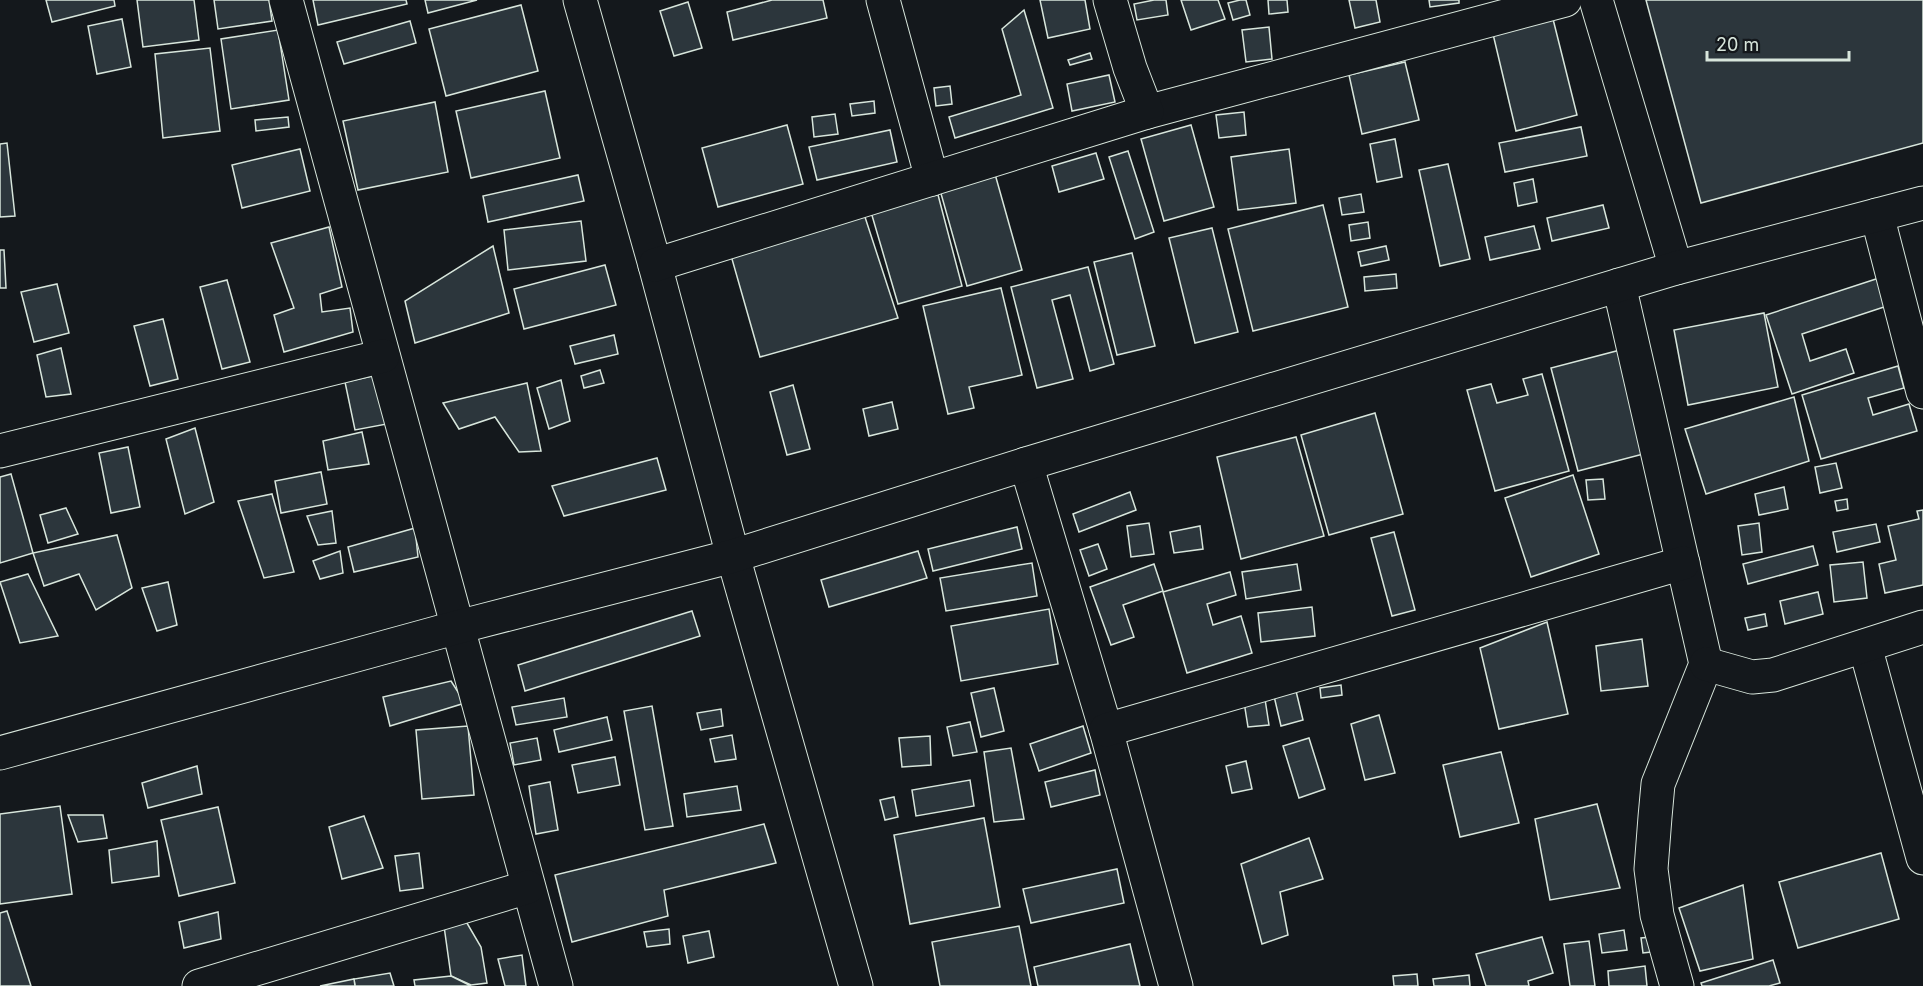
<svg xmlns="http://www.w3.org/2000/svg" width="1923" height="986" viewBox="0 0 1923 986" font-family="Inter,sans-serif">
	<rect width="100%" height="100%" fill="#14181c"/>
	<!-- building -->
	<g fill="#2c363c" stroke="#d8e6dc" stroke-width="1.5">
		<path d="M46,0H114L115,6L52,22Z"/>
		<path d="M137,0H194L199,40L143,47Z"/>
		<path d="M214,0H269L272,21L218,29Z"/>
		<path d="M313,0H406L407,4L318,25Z"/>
		<path d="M425,0H477L428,13Z"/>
		<path d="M772,0H823L827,18L733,40L727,12Z"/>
		<path d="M1040,0H1085L1090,29L1048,38Z"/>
		<path d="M1154,0H1166L1168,15L1137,20L1134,4Z"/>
		<path d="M1181,0H1218L1225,19L1191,30Z"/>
		<path d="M1240,0H1246L1250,15L1233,20L1228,3Z"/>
		<path d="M1268,0H1287L1288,12L1269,14Z"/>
		<path d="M1349,0H1376L1380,22L1355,28Z"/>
		<path d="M1429,0H1459V3L1430,7Z"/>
		<path d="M1646,0H1923V143L1701,203Z"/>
		<path d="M688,2L702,48L674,56L660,11Z"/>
		<path d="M521,5L538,71L446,96L429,29Z"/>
		<path d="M1024,10L1053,108L955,138L949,117L1021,95L1002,29Z"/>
		<path d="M122,19L131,67L97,74L88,26Z"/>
		<path d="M1553,19L1577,115L1516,131L1493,34Z"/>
		<path d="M410,21L416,43L344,64L337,42Z"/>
		<path d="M1269,27L1272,59L1246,62L1242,30Z"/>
		<path d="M278,30L289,100L231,109L221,39Z"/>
		<path d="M210,48L220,131L163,138L155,54Z"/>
		<path d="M1090,53L1092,59L1070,65L1068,60Z"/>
		<path d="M1405,62L1419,120L1362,134L1349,75Z"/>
		<path d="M1109,75L1115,102L1072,111L1067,84Z"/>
		<path d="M950,86L952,104L936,106L934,88Z"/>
		<path d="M545,91L560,158L471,178L456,111Z"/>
		<path d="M874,101L875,113L852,116L850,104Z"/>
		<path d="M435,102L448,172L358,190L343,121Z"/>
		<path d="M1244,112L1246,135L1219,138L1216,115Z"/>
		<path d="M835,114L838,134L814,137L812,117Z"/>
		<path d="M288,117L289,127L256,131L255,120Z"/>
		<path d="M787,125L803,184L718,207L702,148Z"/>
		<path d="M1191,125L1214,207L1164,221L1141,139Z"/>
		<path d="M1581,127L1587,156L1505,172L1499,143Z"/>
		<path d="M890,130L897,162L817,180L809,147Z"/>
		<path d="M1395,139L1402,177L1377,182L1370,144Z"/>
		<path d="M7,143L15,216L0,217V144Z"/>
		<path d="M300,149L310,191L242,208L232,165Z"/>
		<path d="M1289,149L1296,203L1238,210L1231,157Z"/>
		<path d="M1128,151L1154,232L1135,239L1109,157Z"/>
		<path d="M1096,153L1104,179L1059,192L1052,166Z"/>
		<path d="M1448,164L1470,259L1440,266L1419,170Z"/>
		<path d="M995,174L1022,270L967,286L940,190Z"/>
		<path d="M578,175L584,201L488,222L483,196Z"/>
		<path d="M1533,179L1537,202L1518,206L1514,183Z"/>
		<path d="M937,191L962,286L898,304L871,212Z"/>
		<path d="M1361,194L1364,212L1342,215L1339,198Z"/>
		<path d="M1323,205L1348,307L1253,331L1228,229Z"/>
		<path d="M1603,205L1609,228L1552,241L1547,218Z"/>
		<path d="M864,214L898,318L760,357L730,252Z"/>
		<path d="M581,221L586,261L508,270L504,230Z"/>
		<path d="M1368,222L1370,238L1351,241L1349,225Z"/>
		<path d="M1534,226L1540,249L1490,260L1485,237Z"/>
		<path d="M329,227L342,287L320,294L322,312L350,308L353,332L284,352L274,315L294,308L271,243Z"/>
		<path d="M1212,228L1238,332L1195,343L1169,238Z"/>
		<path d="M493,246L509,313L415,343L405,301Z"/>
		<path d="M1386,246L1389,260L1361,266L1358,252Z"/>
		<path d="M0,250H4L6,288H0Z"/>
		<path d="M1132,253L1155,346L1117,355L1094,262Z"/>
		<path d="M605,265L616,305L524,329L514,289Z"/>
		<path d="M1088,267L1114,364L1090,371L1070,295L1052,300L1073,379L1037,388L1011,287Z"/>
		<path d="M1396,274L1397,288L1365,291L1364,277Z"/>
		<path d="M1879,278L1887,306L1802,334L1810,361L1846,349L1854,373L1792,394L1766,315Z"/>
		<path d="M227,280L250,362L222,369L200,287Z"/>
		<path d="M57,284L69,333L34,342L21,292Z"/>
		<path d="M1001,288L1022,375L969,387L974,408L948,414L923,306Z"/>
		<path d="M1764,313L1778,387L1688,405L1674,330Z"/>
		<path d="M163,319L178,379L150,386L134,326Z"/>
		<path d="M614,335L618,354L575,364L570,346Z"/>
		<path d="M61,348L71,394L46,397L37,355Z"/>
		<path d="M1624,349L1651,452L1578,471L1551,368Z"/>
		<path d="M1898,366L1904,388L1868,398L1873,415L1909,404L1917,431L1821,459L1802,395Z"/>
		<path d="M600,370L604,383L584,388L581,376Z"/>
		<path d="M1542,374L1569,471L1495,491L1467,390L1491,384L1497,403L1528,395L1523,379Z"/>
		<path d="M377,375L387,424L355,430L345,382Z"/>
		<path d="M561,380L570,421L549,429L537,388Z"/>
		<path d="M527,383L541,451L519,452L495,417L459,429L443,403Z"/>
		<path d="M793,385L810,449L787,455L770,392Z"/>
		<path d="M1794,397L1809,461L1706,494L1685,429Z"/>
		<path d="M892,402L898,429L869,436L863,409Z"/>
		<path d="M1375,413L1403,514L1329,535L1301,435Z"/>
		<path d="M195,428L214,502L185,514L166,439Z"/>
		<path d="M362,432L369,464L328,470L323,441Z"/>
		<path d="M1296,437L1324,536L1241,559L1217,457Z"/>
		<path d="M128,447L140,507L111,513L99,453Z"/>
		<path d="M657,458L666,490L564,516L552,486Z"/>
		<path d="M1836,463L1842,488L1820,493L1815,467Z"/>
		<path d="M321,472L327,504L281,513L275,481Z"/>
		<path d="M11,474L33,553L0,563V477Z"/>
		<path d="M1573,475L1599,554L1531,577L1505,498Z"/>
		<path d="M1603,479L1605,499L1588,500L1586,480Z"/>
		<path d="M1784,487L1788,509L1759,515L1755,494Z"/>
		<path d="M1130,492L1136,510L1079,532L1073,514Z"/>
		<path d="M272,494L294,572L264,578L238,501Z"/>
		<path d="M1847,499L1848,509L1837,511L1835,501Z"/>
		<path d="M66,508L78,534L48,543L40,515Z"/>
		<path d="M1923,510V585L1885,593L1879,564L1896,560L1888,526L1919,519L1917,511Z"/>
		<path d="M332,511L336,543L318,545L307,516Z"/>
		<path d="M1149,523L1154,554L1131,557L1127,526Z"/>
		<path d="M1759,523L1762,552L1742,555L1738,526Z"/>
		<path d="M1876,524L1880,542L1837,552L1833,532Z"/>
		<path d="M1200,526L1203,549L1174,553L1170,532Z"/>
		<path d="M1017,527L1022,549L933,571L928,549Z"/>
		<path d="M415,528L418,557L354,572L348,547Z"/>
		<path d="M1394,532L1415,610L1392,616L1371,538Z"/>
		<path d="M117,535L132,588L96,610L79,574L44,586L33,553Z"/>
		<path d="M1098,544L1107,569L1089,576L1080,550Z"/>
		<path d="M1813,546L1818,565L1748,584L1743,564Z"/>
		<path d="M340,551L343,573L320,579L313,561Z"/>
		<path d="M918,551L927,578L829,607L821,580Z"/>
		<path d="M1863,562L1867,598L1834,602L1830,565Z"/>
		<path d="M1032,563L1037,596L946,611L940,578Z"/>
		<path d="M1154,564L1163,591L1123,605L1134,637L1111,645L1090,587Z"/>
		<path d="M1297,564L1301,590L1246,599L1242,572Z"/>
		<path d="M1230,572L1236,595L1207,604L1213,625L1241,616L1252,653L1187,673L1163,592Z"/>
		<path d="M28,574L58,636L20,643L0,582Z"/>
		<path d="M168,582L177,625L157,631L142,588Z"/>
		<path d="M1818,592L1823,614L1785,624L1780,601Z"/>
		<path d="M1312,607L1315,636L1261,642L1258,613Z"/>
		<path d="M1049,609L1058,664L961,681L951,626Z"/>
		<path d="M692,611L700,636L525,691L518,665Z"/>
		<path d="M1765,614L1767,626L1748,630L1745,618Z"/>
		<path d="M1547,622L1568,714L1499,729L1480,648Z"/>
		<path d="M1642,639L1648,686L1601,691L1596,646Z"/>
		<path d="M451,681L465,703L390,726L383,697Z"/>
		<path d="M1341,685L1342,695L1321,698L1320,688Z"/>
		<path d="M994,688L1004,731L981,737L971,693Z"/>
		<path d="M1296,691L1303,720L1281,726L1274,696Z"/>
		<path d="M564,698L567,717L516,725L512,707Z"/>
		<path d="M1265,699L1269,725L1248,727L1244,702Z"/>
		<path d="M652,706L673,826L645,830L624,711Z"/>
		<path d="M721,709L723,726L701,730L697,713Z"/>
		<path d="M1379,715L1395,773L1365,780L1351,724Z"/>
		<path d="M607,717L612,740L559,752L554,730Z"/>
		<path d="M970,722L977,752L953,756L947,727Z"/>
		<path d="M468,726L474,795L422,799L416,730Z"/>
		<path d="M1083,726L1091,753L1039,771L1030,744Z"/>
		<path d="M732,735L736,759L715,762L710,739Z"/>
		<path d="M930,736L931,765L902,767L899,738Z"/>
		<path d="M537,738L541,760L514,765L510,743Z"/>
		<path d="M1309,738L1325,789L1299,798L1283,746Z"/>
		<path d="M1011,748L1024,819L994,822L984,752Z"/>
		<path d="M1501,752L1519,823L1460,837L1443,765Z"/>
		<path d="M615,757L620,785L578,793L572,765Z"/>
		<path d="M1246,761L1252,789L1232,793L1226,766Z"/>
		<path d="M197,766L202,794L148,808L142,783Z"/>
		<path d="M1095,770L1100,795L1051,807L1045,782Z"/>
		<path d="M970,780L974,806L916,816L912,790Z"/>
		<path d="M550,782L558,830L536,834L529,786Z"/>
		<path d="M737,786L741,810L687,817L684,794Z"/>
		<path d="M894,797L898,817L885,820L880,800Z"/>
		<path d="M1597,804L1620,888L1550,900L1535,819Z"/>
		<path d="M60,806L72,894L0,904V814Z"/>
		<path d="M218,807L235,883L179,896L161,820Z"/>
		<path d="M68,815H103L107,838L78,842Z"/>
		<path d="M364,816L383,868L342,879L329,827Z"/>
		<path d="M984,818L1000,907L910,924L894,835Z"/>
		<path d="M764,824L776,863L664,890L668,916L572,942L555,875Z"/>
		<path d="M1309,838L1323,879L1280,892L1288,935L1262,944L1241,864Z"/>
		<path d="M157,841L159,876L112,883L109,850Z"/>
		<path d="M419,853L423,888L400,891L395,856Z"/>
		<path d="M1881,853L1899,919L1798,948L1779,882Z"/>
		<path d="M1117,869L1124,903L1031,923L1023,889Z"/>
		<path d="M1743,885L1753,959L1700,971L1679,908Z"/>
		<path d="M7,911L31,986H0V913Z"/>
		<path d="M218,912L221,939L184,948L179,922Z"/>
		<path d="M464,918L481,947L487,983L471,985L451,976L444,926Z"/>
		<path d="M1019,926L1031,986H940L932,942Z"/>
		<path d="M669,929L670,944L647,947L644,932Z"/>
		<path d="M1624,930L1627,950L1602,953L1599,934Z"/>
		<path d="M709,931L714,957L688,963L683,936Z"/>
		<path d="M1542,937L1553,973L1528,981L1529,986H1486L1476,954Z"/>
		<path d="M1650,937L1651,952L1643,953L1641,938Z"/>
		<path d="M1589,941L1595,986H1570L1564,944Z"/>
		<path d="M1130,944L1140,986H1038L1034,967Z"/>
		<path d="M522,955L526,986H505L498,959Z"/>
		<path d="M1773,960L1780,983L1769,986H1702L1701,983Z"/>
		<path d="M1645,966L1647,986H1609L1608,971Z"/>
		<path d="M390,973L394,986H355L354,979Z"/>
		<path d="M1417,974L1418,986H1394L1393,976Z"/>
		<path d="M1469,975L1470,986H1434L1433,979Z"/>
		<path d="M451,976L471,986H415L414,980Z"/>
		<path d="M354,979L355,986H320Z"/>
	</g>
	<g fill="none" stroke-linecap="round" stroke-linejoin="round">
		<defs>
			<g id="street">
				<path d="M286,0L556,986"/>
				<path d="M580,0L655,265L733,556L856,986"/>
				<path d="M883,0L932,179"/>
				<path d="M1596,0L1676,268"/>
				<path d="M1147,112L1565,0"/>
				<path d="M1877,215L1923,392"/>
				<path d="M655,265L1147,112L1130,68L1110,0"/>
				<path d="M1619,285L1706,664L1658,784L1655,817L1651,869L1657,915L1677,986"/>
				<path d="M0,451L383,356"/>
				<path d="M1026,464L1106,730L1176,986"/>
				<path d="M1865,646L1923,858"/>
				<path d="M1706,664L1752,677L1773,675L1923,627"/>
				<path d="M1106,730L1683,563"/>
				<path d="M0,753L458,627L733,556L1026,464L1676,268L1923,203"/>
				<path d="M199,986L528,887"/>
			</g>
		</defs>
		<!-- street casing -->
		<use href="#street" stroke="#d8e6dc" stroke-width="35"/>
		<!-- street -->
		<use href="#street" stroke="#14181c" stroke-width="33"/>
	</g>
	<!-- scale -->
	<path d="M1707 51v9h142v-9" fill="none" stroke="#d8e6dc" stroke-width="3"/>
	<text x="1716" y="51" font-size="18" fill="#d8e6dc" stroke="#14181c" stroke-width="4.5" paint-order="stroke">20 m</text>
</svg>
